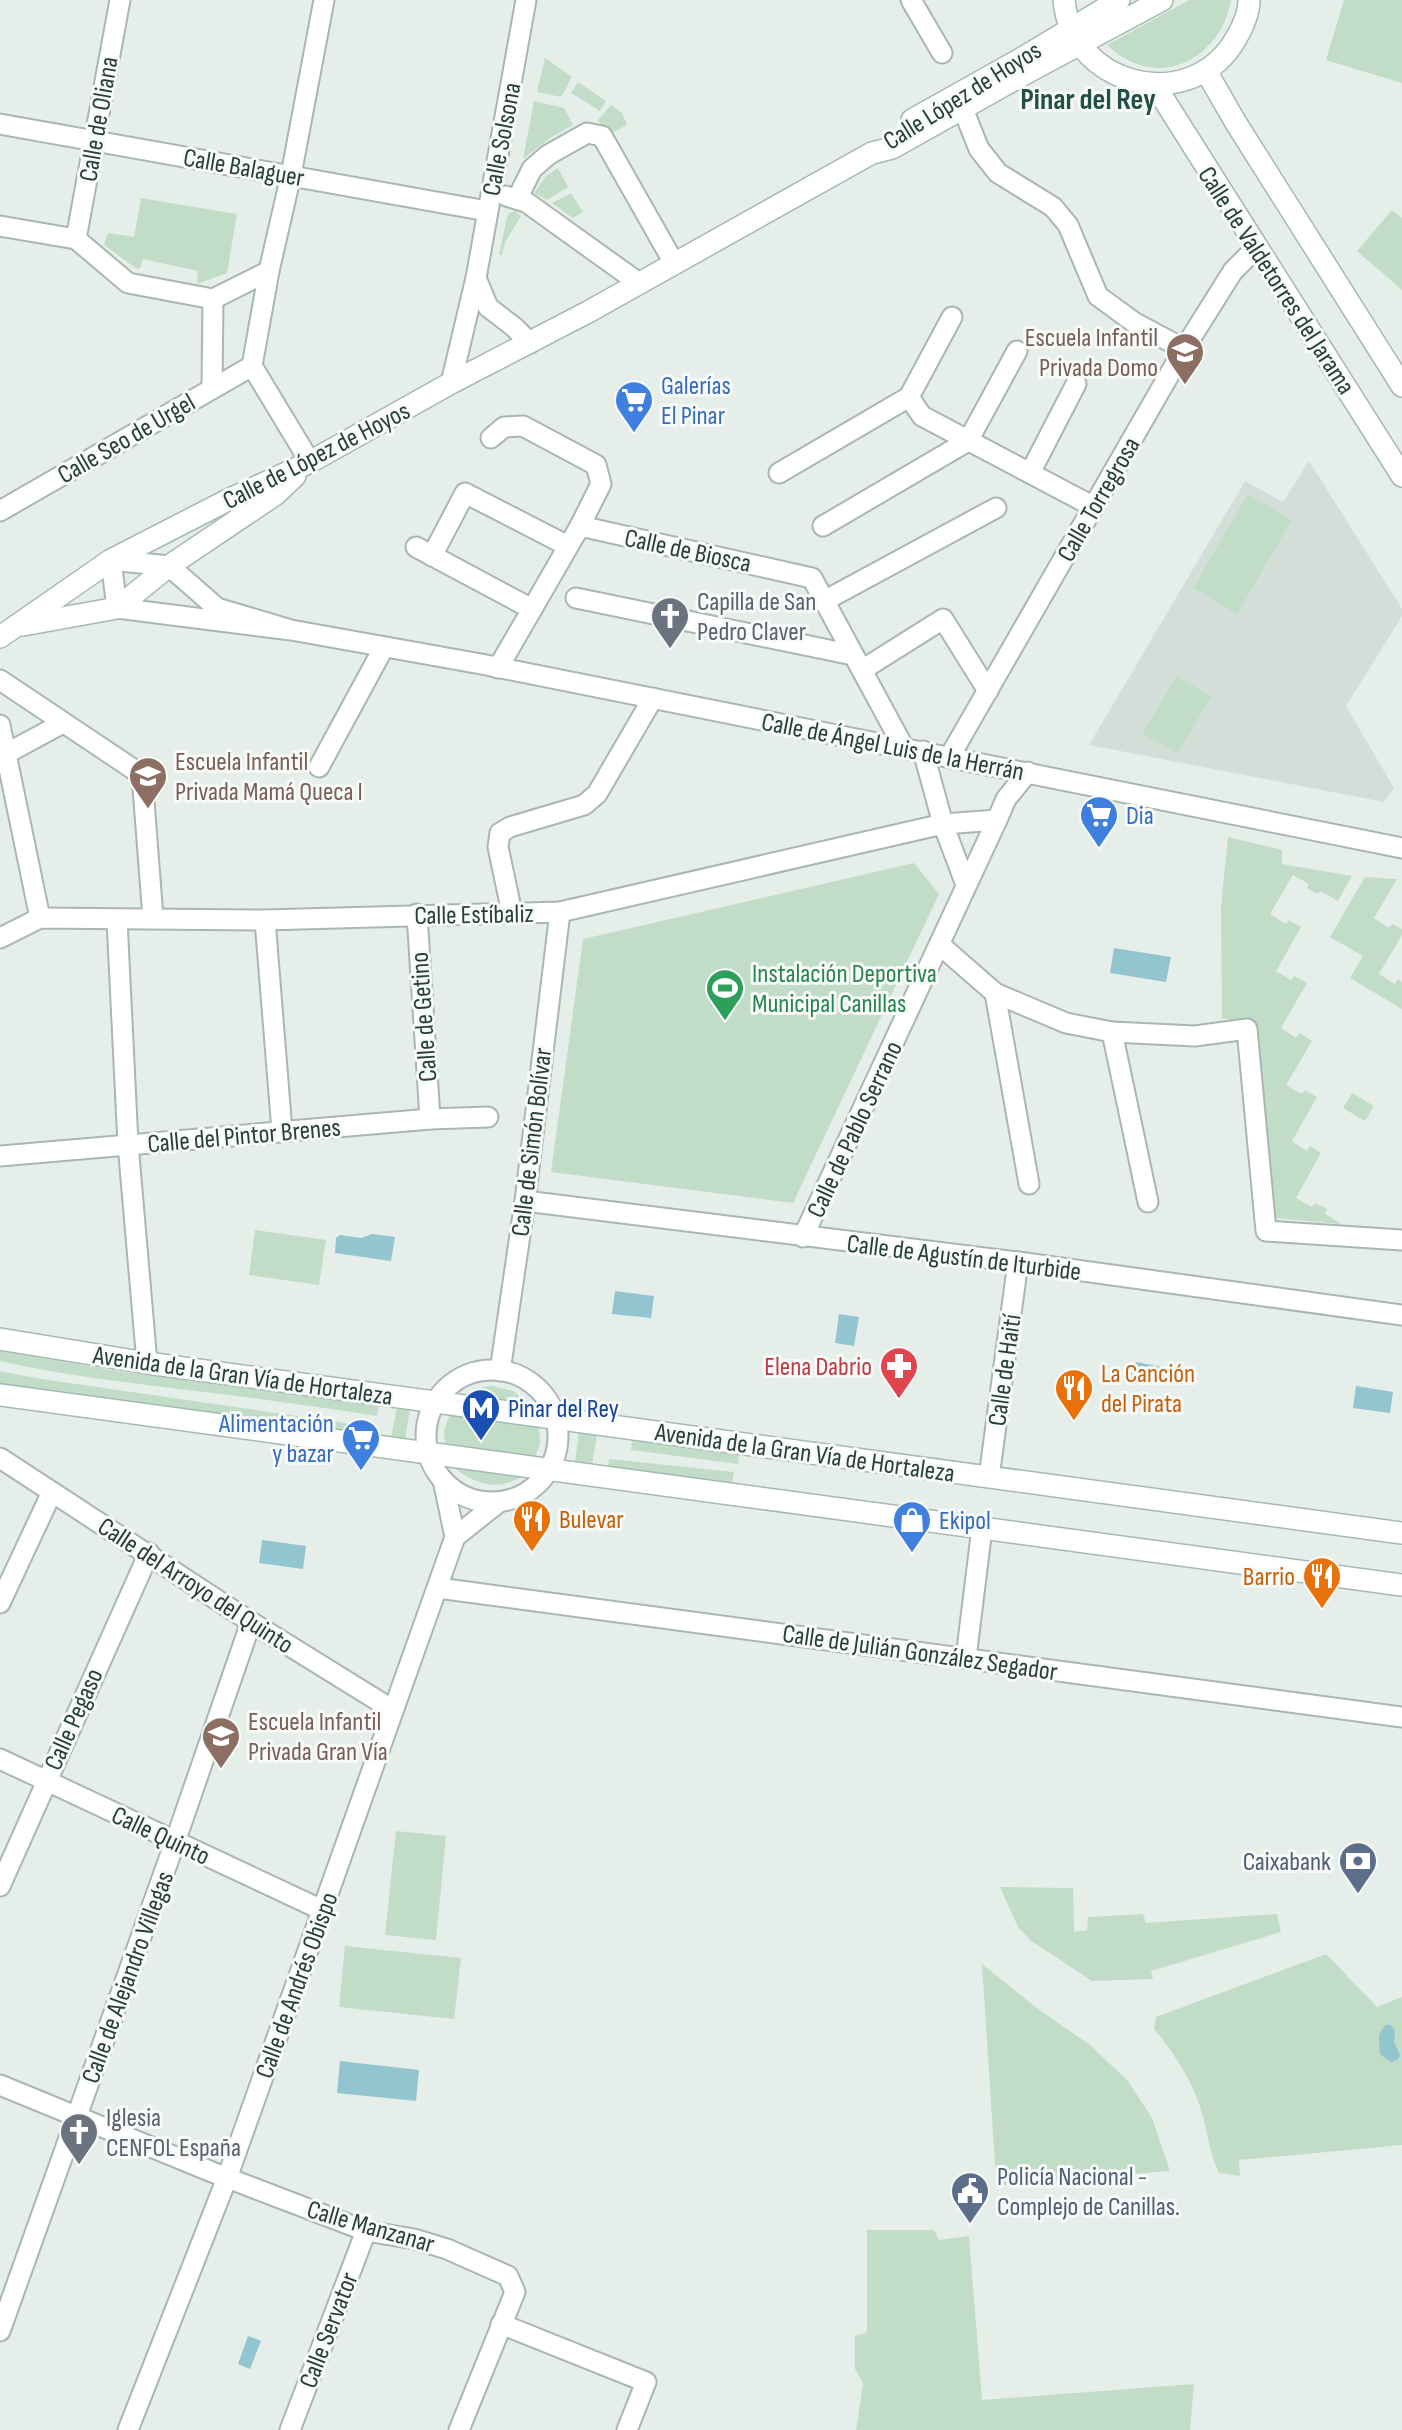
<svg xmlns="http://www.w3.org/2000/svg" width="1402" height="2430" viewBox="0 0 1402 2430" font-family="'Sofia Sans Condensed',sans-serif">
	<rect width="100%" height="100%" fill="#e6eeea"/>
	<!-- built -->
	<path fill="#d4ded9" d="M1309,461L1402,609V616L1346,706L1394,788L1384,802L1089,745L1245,481L1283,502Z"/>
	<!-- green -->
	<g fill="#c1ddc8">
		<path d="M1189,0H1231C1223,50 1173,86 1124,58C1118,55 1112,49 1107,45Z"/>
		<path d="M1344,0H1402V83L1326,60Z"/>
		<path d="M545,58L572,77L561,97L537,92Z"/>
		<path d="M578,82L606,101L600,111L571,93Z"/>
		<path d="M534,101L564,108L573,125L550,138L523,159Z"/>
		<path d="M611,105L622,113L627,125L609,134L598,120Z"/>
		<path d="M558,168L568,187L547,200L534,193L546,176Z"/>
		<path d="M571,193L583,212L573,218L552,203Z"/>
		<path d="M141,198L237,214L227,273L197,284L198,271L143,259L140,268L137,269L104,245L108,233L134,237Z"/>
		<path d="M1392,210L1402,218V290L1357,251Z"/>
		<path d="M515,211L521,216L505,242L502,255H499L507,217L509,213Z"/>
		<path d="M1248,494L1292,520L1237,614L1193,588Z"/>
		<path d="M1177,676L1211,697L1178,753L1142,734Z"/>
		<path d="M1228,837L1282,850V864L1352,876L1338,901L1320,891L1318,894L1307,888L1309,884L1293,875L1270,914L1286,924L1289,920L1301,927L1276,971L1291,980L1294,976L1307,983L1281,1028L1296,1038L1300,1033L1312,1041L1286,1085L1302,1094L1305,1090L1317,1097L1292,1141L1307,1151L1310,1146L1321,1153L1296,1198L1312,1207L1315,1203L1327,1209L1325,1214L1341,1224L1274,1218L1252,1025L1222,1018L1221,907Z"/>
		<path d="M914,863L939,894L793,1203L551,1172L583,939Z"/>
		<path d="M1365,877L1397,879L1374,918L1389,928L1392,924L1402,929V935L1379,974L1395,984L1398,979L1402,982V1009L1350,978L1363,956L1330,937Z"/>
		<path d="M1352,1093L1374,1106L1365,1121L1343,1108Z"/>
		<path d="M255,1230L326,1240L319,1285L249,1275Z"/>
		<path d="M0,1351L123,1372L379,1404L377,1416C313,1406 250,1397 186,1390C124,1382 61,1375 0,1361Z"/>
		<path d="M0,1371L35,1378L346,1423L345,1432L7,1385L0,1384Z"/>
		<path d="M493,1386L513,1391L528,1403L466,1395L483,1387Z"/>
		<path d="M397,1407L410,1409L405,1440L391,1438Z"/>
		<path d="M450,1414L539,1427L540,1444L535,1457L445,1444L444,1431Z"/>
		<path d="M579,1432L597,1435L592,1465L575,1462Z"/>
		<path d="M632,1439L739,1453L738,1464L631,1450Z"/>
		<path d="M609,1459L734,1472L732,1484L608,1467Z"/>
		<path d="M453,1467L523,1476C497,1492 475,1484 453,1467Z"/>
		<path d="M396,1831L446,1836L436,1940L385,1935Z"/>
		<path d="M1000,1887L1073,1888L1074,1932L1087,1930L1088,1917L1143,1914L1146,1923L1277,1914L1281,1932L1151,1971L1153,1979L1092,1981L1030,1940L1018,1927Z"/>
		<path d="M345,1946L461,1958L454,2019L339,2007Z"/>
		<path d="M1326,1954L1377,2007L1402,1997V2145L1239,2160L1240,2176L1219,2173C1210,2153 1209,2141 1204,2120C1196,2087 1176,2055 1154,2029L1156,2017Z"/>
		<path d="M982,1964L1038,2009L1090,2045L1128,2081L1152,2118L1170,2171L1004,2185L996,2180Z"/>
		<path d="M867,2230H934L939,2240L969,2236L982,2400L1194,2384L1190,2430H856L863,2383L855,2369V2336L867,2332Z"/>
	</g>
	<!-- water -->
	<g fill="#92c5cf">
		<path d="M1114,948L1171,957L1166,982L1110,973Z"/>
		<path d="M372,1234L395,1237L391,1261L335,1253L336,1238L340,1235L361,1238Z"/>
		<path d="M615,1291L654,1296L651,1318L612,1314Z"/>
		<path d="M839,1314L859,1317L854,1346L835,1343Z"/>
		<path d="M1136,1362L1162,1367L1166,1370L1165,1378L1161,1381L1134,1378L1130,1374L1132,1366Z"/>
		<path d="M1356,1386L1393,1392L1390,1413L1353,1408Z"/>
		<path d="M262,1540L306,1546L303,1569L259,1563Z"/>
		<path d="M1386,2025H1391L1395,2031L1394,2042L1400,2055L1397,2060L1391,2062L1380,2054C1380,2041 1375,2035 1386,2025Z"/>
		<path d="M340,2061L419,2070L416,2101L337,2093Z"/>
		<path d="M248,2336L261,2341L250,2369L238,2364Z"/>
	</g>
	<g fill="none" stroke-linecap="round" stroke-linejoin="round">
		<defs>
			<g id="street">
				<path d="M911,0L942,53"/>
				<path d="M963,109L979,149L998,173L1053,207L1068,225L1098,296L1135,323L1184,349"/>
				<path d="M0,124L487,211"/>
				<path d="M506,196L526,202L639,283"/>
				<path d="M517,199L532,169L548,155L587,133L602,136L674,263"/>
				<path d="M0,226L76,239L128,283L213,299"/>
				<path d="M76,239L120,0"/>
				<path d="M476,278L488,307L514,327L530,343"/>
				<path d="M213,299L269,271"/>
				<path d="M952,317L909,397L922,416L1094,507"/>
				<path d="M451,383L476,278L526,0"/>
				<path d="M212,388L213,299"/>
				<path d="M491,438L504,427L523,426L596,465L601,484L580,526L498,668"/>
				<path d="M310,462L252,366L269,271L291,175L324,0"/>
				<path d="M779,473L909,397"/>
				<path d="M1030,473L1076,384"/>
				<path d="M0,511L252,366"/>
				<path d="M580,526L812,578L904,748"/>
				<path d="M823,526L968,441L1017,351"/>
				<path d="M416,547L532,609"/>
				<path d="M432,556L465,493L568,546"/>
				<path d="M576,598L853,655"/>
				<path d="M824,601L996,508"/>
				<path d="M291,630L217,608L169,566L111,560L117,608L291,630L481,664L1402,848"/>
				<path d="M862,670L943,619L988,691"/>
				<path d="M0,680L142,775L153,918"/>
				<path d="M0,725L40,918"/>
				<path d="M923,751L943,824L997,820L1006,799L1028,772"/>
				<path d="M950,756L1184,349L1233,271L1247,257L1258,250"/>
				<path d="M0,757L63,723"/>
				<path d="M319,767L384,647"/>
				<path d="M512,913L498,847L500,833L510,827L584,805L597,794L653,698"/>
				<path d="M417,914L430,1119"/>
				<path d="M117,920L128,1144L147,1363"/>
				<path d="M265,920L282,1131"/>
				<path d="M0,938L40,918L265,920L560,912L943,824L966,885"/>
				<path d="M940,945L995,993L1066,1023L1112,1032L1195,1036L1247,1029L1266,1231L1402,1240"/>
				<path d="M995,993L1029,1184"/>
				<path d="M1112,1032L1148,1202"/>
				<path d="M0,1156L430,1119L488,1117"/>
				<path d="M525,1201L1018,1262L1402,1315"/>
				<path d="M803,1237L997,820"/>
				<circle cx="492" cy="1436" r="66"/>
				<path d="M500,1371L525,1201L560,912"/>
				<path d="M0,1458L251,1622L393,1710"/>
				<path d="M989,1477L1018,1262"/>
				<path d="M455,1537L499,1502"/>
				<path d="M438,1588L1402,1717"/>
				<path d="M0,1603L52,1492"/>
				<path d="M966,1658L982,1528"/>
				<path d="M0,1759L322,1910"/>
				<path d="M0,1886L149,1553"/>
				<path d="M0,2085L212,2172L366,2231L414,2239L447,2249L508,2276L515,2292L459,2430"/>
				<path d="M501,2324L646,2382L627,2430"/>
				<path d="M0,2331L175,1842L251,1622"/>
				<path d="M128,2430L227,2178L455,1537L443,1480"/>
				<path d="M290,2430L366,2231"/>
			</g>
			<g id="secondary">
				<path d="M1064,0C1071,84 1184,115 1232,45C1241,31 1249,16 1249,0"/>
				<path d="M1206,71L1236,123L1402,386"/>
				<path d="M1154,84L1402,476"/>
				<path d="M912,120L1019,60L1119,0"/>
				<path d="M23,625L117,608L169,566L276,494L295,476"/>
				<path d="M0,637L111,560L228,500L310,462L451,383L588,312L872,153L892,148L1026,73L1162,0"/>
				<path d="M0,1339L147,1363L1402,1533"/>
				<path d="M0,1395L1402,1585"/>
			</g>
		</defs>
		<!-- street casing -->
		<use href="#street" stroke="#a9b6b1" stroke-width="23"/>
		<!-- secondary casing -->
		<use href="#secondary" stroke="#a5b9b2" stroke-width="24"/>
		<!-- street -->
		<use href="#street" stroke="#fff" stroke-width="19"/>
		<!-- secondary -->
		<use href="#secondary" stroke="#fff" stroke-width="21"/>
	</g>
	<!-- icons -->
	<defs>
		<symbol id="school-pin" viewBox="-11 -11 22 30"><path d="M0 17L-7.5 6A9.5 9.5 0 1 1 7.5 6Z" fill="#8d6e63" stroke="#f7faf8"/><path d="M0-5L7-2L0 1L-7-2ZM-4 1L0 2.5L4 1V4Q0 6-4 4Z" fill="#fff"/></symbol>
		<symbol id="supermarket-pin" viewBox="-11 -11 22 30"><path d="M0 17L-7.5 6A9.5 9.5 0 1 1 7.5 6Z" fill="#3f7fe0" stroke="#f7faf8"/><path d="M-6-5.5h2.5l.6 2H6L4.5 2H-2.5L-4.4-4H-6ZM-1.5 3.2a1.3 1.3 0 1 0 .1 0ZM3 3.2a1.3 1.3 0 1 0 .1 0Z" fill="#fff"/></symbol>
		<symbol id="church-pin" viewBox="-11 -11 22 30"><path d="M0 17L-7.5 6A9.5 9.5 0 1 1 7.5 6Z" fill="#6b7280" stroke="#f7faf8"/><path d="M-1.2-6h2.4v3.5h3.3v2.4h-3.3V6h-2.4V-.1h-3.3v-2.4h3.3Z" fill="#fff"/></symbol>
		<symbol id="stadium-pin" viewBox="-11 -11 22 30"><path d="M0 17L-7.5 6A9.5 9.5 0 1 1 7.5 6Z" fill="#2e9e5b" stroke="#f7faf8"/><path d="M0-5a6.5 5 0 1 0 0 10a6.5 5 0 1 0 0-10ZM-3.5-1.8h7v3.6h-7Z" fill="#fff"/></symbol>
		<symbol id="pharmacy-pin" viewBox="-11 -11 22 30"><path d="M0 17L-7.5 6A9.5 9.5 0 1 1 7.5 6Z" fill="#e0444e" stroke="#f7faf8"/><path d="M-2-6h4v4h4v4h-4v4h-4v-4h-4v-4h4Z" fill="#fff"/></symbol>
		<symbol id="restaurant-pin" viewBox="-11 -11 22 30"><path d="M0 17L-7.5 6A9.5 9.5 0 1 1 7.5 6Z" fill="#e8710a" stroke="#f7faf8"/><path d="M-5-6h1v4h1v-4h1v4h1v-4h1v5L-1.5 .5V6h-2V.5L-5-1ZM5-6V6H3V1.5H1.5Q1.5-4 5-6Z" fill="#fff"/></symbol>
		<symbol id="metro-pin" viewBox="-11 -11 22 30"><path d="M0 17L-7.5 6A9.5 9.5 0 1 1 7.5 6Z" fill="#1a4fb4" stroke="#f7faf8"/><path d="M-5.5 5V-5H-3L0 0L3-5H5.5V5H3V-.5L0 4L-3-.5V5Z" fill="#fff"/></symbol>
		<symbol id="shop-pin" viewBox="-11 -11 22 30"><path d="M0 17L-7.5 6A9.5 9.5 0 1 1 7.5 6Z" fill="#3f7fe0" stroke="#f7faf8"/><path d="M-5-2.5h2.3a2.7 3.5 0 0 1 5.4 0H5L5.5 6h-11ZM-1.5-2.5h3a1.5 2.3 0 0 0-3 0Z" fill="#fff"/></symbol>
		<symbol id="bank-pin" viewBox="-11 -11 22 30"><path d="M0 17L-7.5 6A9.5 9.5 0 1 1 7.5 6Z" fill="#5c6f8a" stroke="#f7faf8"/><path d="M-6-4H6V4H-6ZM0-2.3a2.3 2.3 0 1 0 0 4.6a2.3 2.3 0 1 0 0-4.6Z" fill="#fff"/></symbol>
		<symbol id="civic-pin" viewBox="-11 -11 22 30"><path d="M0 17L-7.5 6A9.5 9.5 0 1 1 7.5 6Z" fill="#5c6f8a" stroke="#f7faf8"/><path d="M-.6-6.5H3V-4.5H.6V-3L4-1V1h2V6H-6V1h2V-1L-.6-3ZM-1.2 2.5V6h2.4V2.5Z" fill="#fff"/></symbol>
	</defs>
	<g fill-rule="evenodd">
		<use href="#school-pin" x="1163" y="330" width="44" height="60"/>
		<use href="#supermarket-pin" x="612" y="378" width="44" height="60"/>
		<use href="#church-pin" x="648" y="594" width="44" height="60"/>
		<use href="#school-pin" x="126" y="754" width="44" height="60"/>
		<use href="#supermarket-pin" x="1077" y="793" width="44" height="60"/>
		<use href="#stadium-pin" x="703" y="966" width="44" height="60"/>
		<use href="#pharmacy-pin" x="877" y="1344" width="44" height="60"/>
		<use href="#restaurant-pin" x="1052" y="1366" width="44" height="60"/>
		<use href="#metro-pin" x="459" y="1386" width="44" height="60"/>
		<use href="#supermarket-pin" x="339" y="1416" width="44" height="60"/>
		<use href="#restaurant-pin" x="510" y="1497" width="44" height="60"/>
		<use href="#shop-pin" x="890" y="1498" width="44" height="60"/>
		<use href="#restaurant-pin" x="1300" y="1554" width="44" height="60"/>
		<use href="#school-pin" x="199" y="1714" width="44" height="60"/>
		<use href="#bank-pin" x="1336" y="1839" width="44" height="60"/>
		<use href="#church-pin" x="57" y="2110" width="44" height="60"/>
		<use href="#civic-pin" x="948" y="2169" width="44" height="60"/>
	</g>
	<g text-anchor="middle" stroke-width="6" stroke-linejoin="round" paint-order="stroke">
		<!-- street labels -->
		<g font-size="26" fill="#263f38" stroke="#f7faf8">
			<text transform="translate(962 95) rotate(-32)" y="9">Calle López de Hoyos</text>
			<text transform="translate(98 119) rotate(-80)" y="9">Calle de Oliana</text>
			<text transform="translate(501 139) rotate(-79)" y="9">Calle Solsona</text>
			<text transform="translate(244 167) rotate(10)" y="9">Calle Balaguer</text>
			<text transform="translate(1277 280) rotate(57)" y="9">Calle de Valdetorres del Jarama</text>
			<text transform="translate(126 438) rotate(-30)" y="9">Calle Seo de Urgel</text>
			<text transform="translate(316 455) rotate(-27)" y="9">Calle de López de Hoyos</text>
			<text transform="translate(1098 499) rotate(-60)" y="9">Calle Torregrosa</text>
			<text transform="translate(688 550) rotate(12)" y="9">Calle de Biosca</text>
			<text transform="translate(893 746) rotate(11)" y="9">Calle de Ángel Luis de la Herrán</text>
			<text transform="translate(474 914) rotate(-1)" y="9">Calle Estíbaliz</text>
			<text transform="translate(423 1017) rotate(-94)" y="9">Calle de Getino</text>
			<text transform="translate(854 1129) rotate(-65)" y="9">Calle de Pablo Serrano</text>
			<text transform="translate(244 1135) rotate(-5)" y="9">Calle del Pintor Brenes</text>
			<text transform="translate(531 1142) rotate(-83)" y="9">Calle de Simón Bolívar</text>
			<text transform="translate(964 1257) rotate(7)" y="9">Calle de Agustín de Iturbide</text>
			<text transform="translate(1004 1370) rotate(-82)" y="9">Calle de Haití</text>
			<text transform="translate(243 1375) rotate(8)" y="9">Avenida de la Gran Vía de Hortaleza</text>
			<text transform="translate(805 1452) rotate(8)" y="9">Avenida de la Gran Vía de Hortaleza</text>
			<text transform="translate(196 1585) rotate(33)" y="9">Calle del Arroyo del Quinto</text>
			<text transform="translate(920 1652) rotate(8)" y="9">Calle de Julián González Segador</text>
			<text transform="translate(73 1719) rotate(-66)" y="9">Calle Pegaso</text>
			<text transform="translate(161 1835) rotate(25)" y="9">Calle Quinto</text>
			<text transform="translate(127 1977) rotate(-70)" y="9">Calle de Alejandro Villegas</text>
			<text transform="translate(296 1985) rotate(-70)" y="9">Calle de Andrés Obispo</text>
			<text transform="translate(371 2226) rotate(16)" y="9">Calle Manzanar</text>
			<text transform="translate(328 2330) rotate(-69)" y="9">Calle Servator</text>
		</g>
		<!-- education labels -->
		<g font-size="26" fill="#785e54" stroke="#f7faf8" text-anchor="start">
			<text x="1158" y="346" text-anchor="end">Escuela Infantil<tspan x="1158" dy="30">Privada Domo</tspan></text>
			<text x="175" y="770">Escuela Infantil<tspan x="175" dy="30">Privada Mamá Queca I</tspan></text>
			<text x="248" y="1730">Escuela Infantil<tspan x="248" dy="30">Privada Gran Vía</tspan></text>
		</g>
		<!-- shop labels -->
		<g font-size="26" fill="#366cbe" stroke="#f7faf8" text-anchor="start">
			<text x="661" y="394">Galerías<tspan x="661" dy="30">El Pinar</tspan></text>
			<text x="1126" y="824">Dia</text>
			<text x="334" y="1432" text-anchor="end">Alimentación<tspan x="334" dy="30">y bazar</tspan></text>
			<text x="939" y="1529">Ekipol</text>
		</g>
		<!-- worship labels -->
		<g font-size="26" fill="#5b616d" stroke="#f7faf8" text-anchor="start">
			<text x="697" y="610">Capilla de San<tspan x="697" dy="30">Pedro Claver</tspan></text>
			<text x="106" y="2126">Iglesia<tspan x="106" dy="30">CENFOL España</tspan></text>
		</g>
		<!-- leisure labels -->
		<g font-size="26" fill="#27864d" stroke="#f7faf8" text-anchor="start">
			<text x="752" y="982">Instalación Deportiva<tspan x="752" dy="30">Municipal Canillas</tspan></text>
		</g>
		<!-- health labels -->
		<g font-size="26" fill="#be3a42" stroke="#f7faf8" text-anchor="end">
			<text x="872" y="1375">Elena Dabrio</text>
		</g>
		<!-- food labels -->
		<g font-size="26" fill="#c56008" stroke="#f7faf8" text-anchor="start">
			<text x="1101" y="1382">La Canción<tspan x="1101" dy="30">del Pirata</tspan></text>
			<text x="559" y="1528">Bulevar</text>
			<text x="1295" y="1585" text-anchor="end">Barrio</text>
		</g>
		<!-- transit labels -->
		<g font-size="26" fill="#164399" stroke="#f7faf8" text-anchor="start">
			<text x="508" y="1417">Pinar del Rey</text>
		</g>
		<!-- service labels -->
		<g font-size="26" fill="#4e5e75" stroke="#f7faf8" text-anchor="end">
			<text x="1331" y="1870">Caixabank</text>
			<text x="997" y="2185" text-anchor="start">Policía Nacional -<tspan x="997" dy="30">Complejo de Canillas.</tspan></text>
		</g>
		<!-- quarter labels -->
		<g font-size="30" font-weight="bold" fill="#235045" stroke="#f7faf8">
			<text x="1088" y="109">Pinar del Rey</text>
		</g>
	</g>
</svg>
